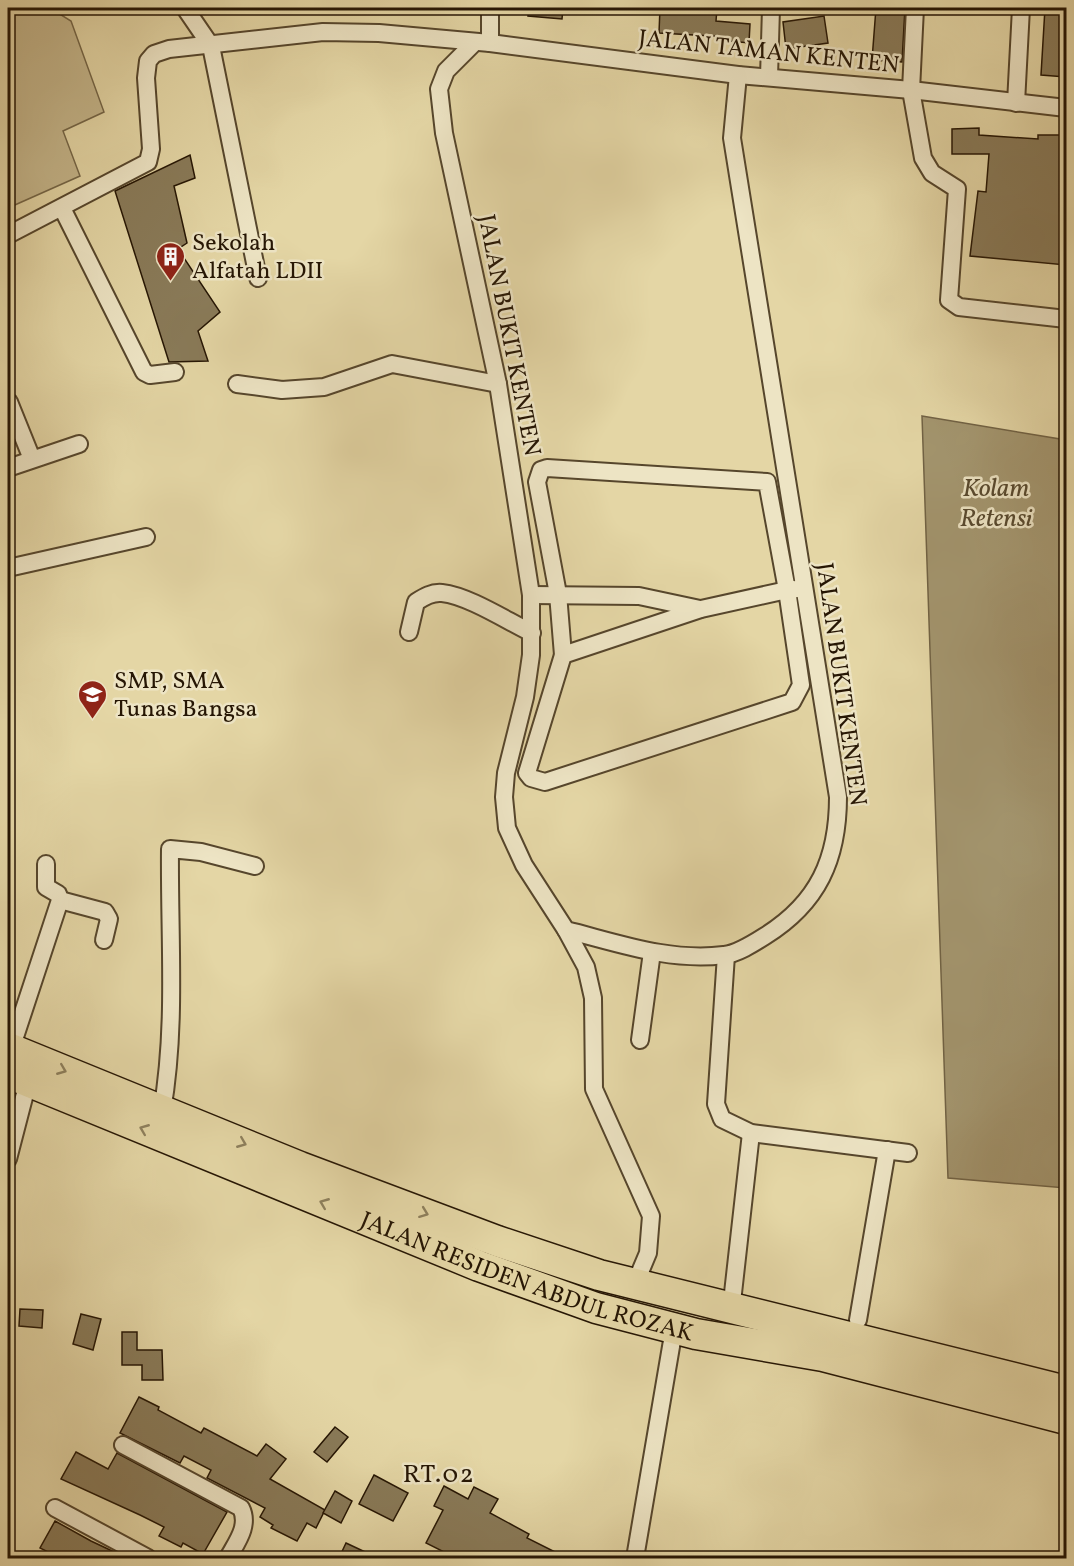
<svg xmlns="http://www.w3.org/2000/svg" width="1074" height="1566" viewBox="0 0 1074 1566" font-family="Vollkorn,serif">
	<rect width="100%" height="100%" fill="#e4d6a5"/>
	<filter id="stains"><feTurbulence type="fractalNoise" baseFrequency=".00333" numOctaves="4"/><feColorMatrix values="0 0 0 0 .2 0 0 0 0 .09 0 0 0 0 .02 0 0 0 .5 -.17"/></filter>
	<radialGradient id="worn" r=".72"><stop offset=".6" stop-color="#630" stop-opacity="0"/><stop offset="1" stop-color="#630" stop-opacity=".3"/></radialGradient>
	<!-- green -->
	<path fill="#c4b58a" stroke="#756647" stroke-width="1.5" d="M8,8H50L71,21L104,112L63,131L80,176L8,208Z"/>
	<!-- water -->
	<path fill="#a3956e" stroke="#716244" stroke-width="1.5" d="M922,416L1066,440V956L1061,1104L1066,1157V1188L948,1178Z"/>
	<!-- building -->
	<g fill="#897a58" stroke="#261604" stroke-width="1.5">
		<path d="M529,8H563L562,19L528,16Z"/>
		<path d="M660,8H717L716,21L750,24L749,43L730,41V37L659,33Z"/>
		<path d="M876,8H905L902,62L872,60Z"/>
		<path d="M1045,8H1066V77L1041,75Z"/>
		<path d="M824,16L828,43L786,49L783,22Z"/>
		<path d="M979,128V135L1038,139V135H1066V265L970,256L978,191L986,192L989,154H952V129Z"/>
		<path d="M190,155L195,178L174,186L187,243L178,249L220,312L198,331L208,361L169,362L115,191Z"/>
		<path d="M20,1309L43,1310L42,1328L19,1326Z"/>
		<path d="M81,1314L101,1319L93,1350L73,1344Z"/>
		<path d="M122,1332H137V1350H162L163,1380H142V1365H122Z"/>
		<path d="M139,1397L159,1407L158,1410L201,1433L204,1428L257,1456L266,1444L286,1459L270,1479L325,1510L316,1528L307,1523L297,1541L271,1528L273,1525L260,1517L265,1508L207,1478L211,1470L184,1456L180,1463L120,1433Z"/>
		<path d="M335,1427L348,1437L327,1462L314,1452Z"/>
		<path d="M76,1452L108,1469L117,1453L227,1512L203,1554L183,1543L181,1547L159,1536L164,1527L140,1515L61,1479Z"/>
		<path d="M374,1475L408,1493L393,1521L359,1504Z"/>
		<path d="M444,1486L468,1499L474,1487L498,1499L490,1513L529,1534L527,1538L567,1558H456L426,1543L443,1510L434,1506Z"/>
		<path d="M335,1491L352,1501L341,1523L323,1513Z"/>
		<path d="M55,1521L91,1541L127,1558H60L40,1548Z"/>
		<path d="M346,1543L378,1558H339Z"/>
	</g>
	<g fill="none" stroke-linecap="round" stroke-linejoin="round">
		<defs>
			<g id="street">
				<path d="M185,8L211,46L258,278"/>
				<path d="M490,8V43"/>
				<path d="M915,8L911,90L923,158L932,173L957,189L949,300L959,307L1066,319"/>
				<path d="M474,43L446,71L439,89L444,133L498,384L531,595V655L525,697L506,773L504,797L507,828L524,865L566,930C618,943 670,962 724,955C737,954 754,943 765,936C818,903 838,859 838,797L732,138L738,75"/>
				<path d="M769,77L771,8"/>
				<path d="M1016,103L1021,8"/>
				<path d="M62,208L144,372L150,375L175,372"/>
				<path d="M8,235L148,162L151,149L146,78L148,61L154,54L169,49L323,32L379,33L490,43L738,75L911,90L1066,108"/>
				<path d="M237,384L282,390L324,387L392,364L498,384"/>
				<path d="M9,402L32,459"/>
				<path d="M8,468L79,444"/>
				<path d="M8,568L146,537"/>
				<path d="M787,590L801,685L792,702L545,782L531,778L527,773L563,655L701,609Z"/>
				<path d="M531,595L639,596L700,609"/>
				<path d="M409,632L416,602C424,597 432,592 442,593C469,596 507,621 532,633"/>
				<path d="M563,655L558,594L537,482L541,470L547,468L767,482L787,590L797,589"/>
				<path d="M60,900L105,912L109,919L104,940"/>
				<path d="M566,930L586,967L593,998L594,1089L651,1216L648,1253L635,1284"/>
				<path d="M726,955L716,1104L722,1119L751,1133L908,1153"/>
				<path d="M640,1040L652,952"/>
				<path d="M11,1049L60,900L58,894L46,887V864"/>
				<path d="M162,1111C177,1025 169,937 170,849L201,852L255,866"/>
				<path d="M8,1159L28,1082"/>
				<path d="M732,1302L751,1133"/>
				<path d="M858,1320L887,1150"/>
				<path d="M123,1445L241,1508C250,1526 236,1543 228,1558"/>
				<path d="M55,1508L148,1558"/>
				<path d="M635,1558L674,1329"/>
			</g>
			<g id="highway">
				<path d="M8,1048L300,1167L497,1241L599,1275L1066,1391"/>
				<path id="s1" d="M8,1073L479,1266L596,1308L696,1334L823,1356L1066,1419"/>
			</g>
		</defs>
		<!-- street casing -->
		<use href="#street" stroke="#56462c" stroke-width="20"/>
		<!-- highway casing -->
		<use href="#highway" stroke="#261604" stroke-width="33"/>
		<!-- street -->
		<use href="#street" stroke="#ede4c4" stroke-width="16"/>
		<!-- highway -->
		<use href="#highway" stroke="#e4d6a5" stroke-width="30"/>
	</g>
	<!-- one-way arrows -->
	<defs><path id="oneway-chevron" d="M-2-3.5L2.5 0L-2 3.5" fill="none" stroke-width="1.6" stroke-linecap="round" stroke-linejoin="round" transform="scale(1.5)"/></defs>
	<g stroke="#8e805d">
		<use href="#oneway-chevron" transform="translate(62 1070) rotate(22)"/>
		<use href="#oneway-chevron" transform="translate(144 1129) rotate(-158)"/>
		<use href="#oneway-chevron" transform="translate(242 1143) rotate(22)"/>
		<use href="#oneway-chevron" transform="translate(324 1203) rotate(-158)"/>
		<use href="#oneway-chevron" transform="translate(424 1213) rotate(21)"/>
	</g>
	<!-- icons -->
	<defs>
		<symbol id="building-pin" viewBox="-11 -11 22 30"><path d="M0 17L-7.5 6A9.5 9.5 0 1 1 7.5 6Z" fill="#8f2418" stroke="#ede4c4"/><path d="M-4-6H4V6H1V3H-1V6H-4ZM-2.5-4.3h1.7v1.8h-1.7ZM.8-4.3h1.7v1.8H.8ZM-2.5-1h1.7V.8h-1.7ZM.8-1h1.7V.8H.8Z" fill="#fff"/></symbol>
		<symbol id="school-pin" viewBox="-11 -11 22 30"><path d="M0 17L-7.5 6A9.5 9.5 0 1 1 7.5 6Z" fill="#8f2418" stroke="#ede4c4"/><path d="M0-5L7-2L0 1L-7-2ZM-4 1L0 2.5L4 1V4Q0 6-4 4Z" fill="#fff"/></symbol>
	</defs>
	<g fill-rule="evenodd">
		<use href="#building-pin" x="154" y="240" width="33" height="45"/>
		<use href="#school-pin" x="76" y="678" width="33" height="45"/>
	</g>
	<g text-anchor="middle" stroke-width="5" stroke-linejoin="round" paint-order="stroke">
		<!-- street labels -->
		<g font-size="24" fill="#261604" stroke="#ede4c4">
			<text transform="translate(769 51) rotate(6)" y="8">JALAN TAMAN KENTEN</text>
			<text transform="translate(510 335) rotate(79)" y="8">JALAN BUKIT KENTEN</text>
			<text transform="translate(842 684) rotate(82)" y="8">JALAN BUKIT KENTEN</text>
			<text dy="8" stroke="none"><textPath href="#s1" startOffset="558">JALAN RESIDEN ABDUL ROZAK</textPath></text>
		</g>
		<!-- poi labels -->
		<g font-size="24" fill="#261604" stroke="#ede4c4" text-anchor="start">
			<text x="192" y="250">Sekolah<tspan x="192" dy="28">Alfatah LDII</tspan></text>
			<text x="114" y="688">SMP, SMA<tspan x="114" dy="28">Tunas Bangsa</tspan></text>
		</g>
		<!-- water labels -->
		<g font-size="26" font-style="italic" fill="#58492e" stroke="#ede4c4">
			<text x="996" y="496">Kolam<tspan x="996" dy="30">Retensi</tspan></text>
		</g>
		<!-- neighbourhood labels -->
		<g font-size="26" letter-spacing="1.5" fill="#261604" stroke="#ede4c4">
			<text x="439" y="1482">RT.02</text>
		</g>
	</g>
	<!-- margin -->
	<rect width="1074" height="1566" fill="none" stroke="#e4d6a5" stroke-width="30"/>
	<rect x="9" y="9" width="1056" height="1548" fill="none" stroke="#261604" stroke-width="3"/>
	<rect x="15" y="15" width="1044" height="1536" fill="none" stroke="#261604" stroke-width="1.5"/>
	<rect width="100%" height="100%" filter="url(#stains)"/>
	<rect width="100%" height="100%" fill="url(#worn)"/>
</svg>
